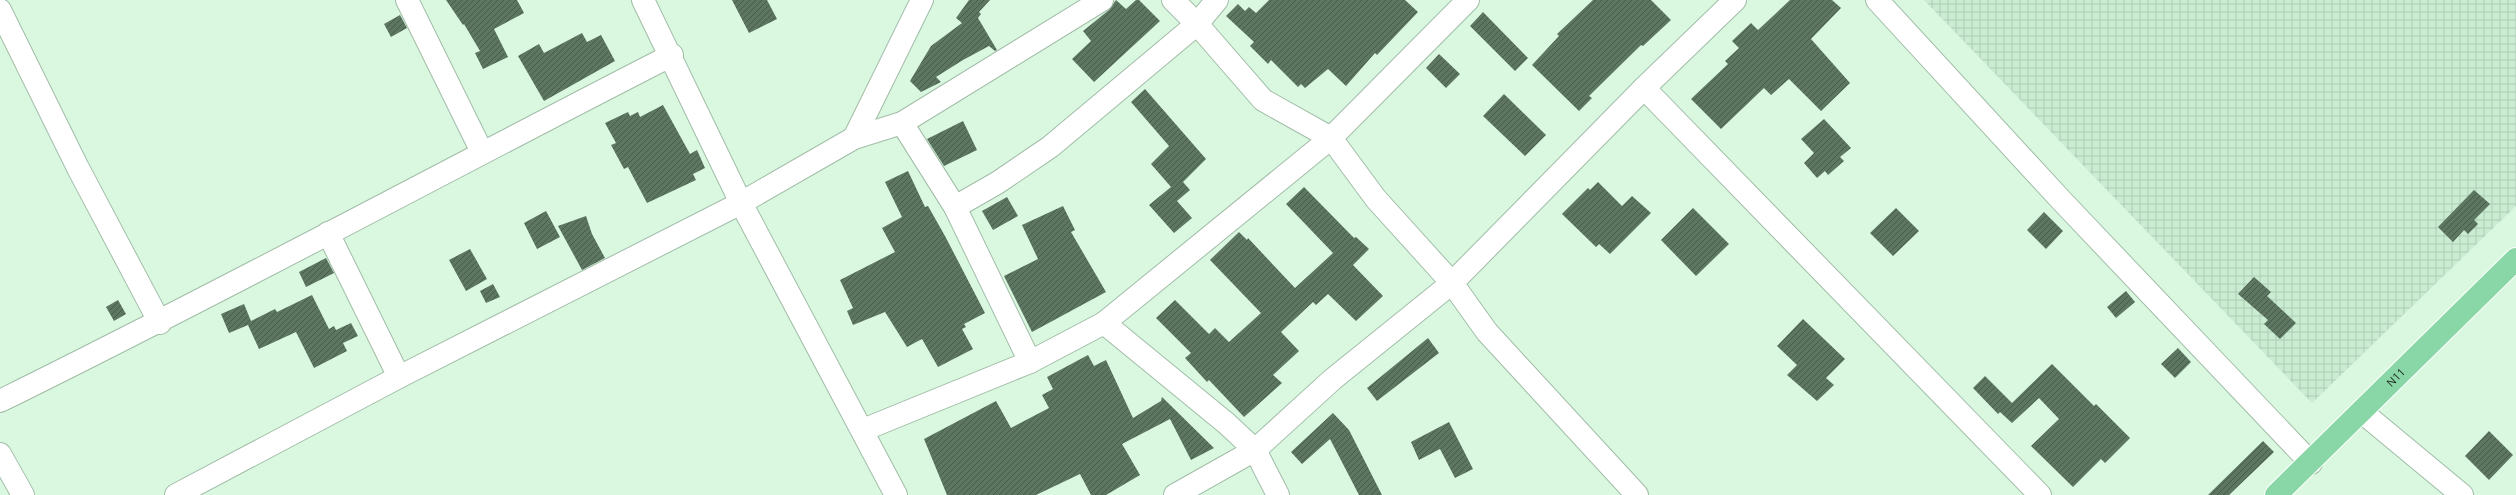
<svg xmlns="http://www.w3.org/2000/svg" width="2516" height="495" viewBox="0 0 2516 495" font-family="'Open Sans',sans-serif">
	<defs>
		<pattern id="industrial-grid" width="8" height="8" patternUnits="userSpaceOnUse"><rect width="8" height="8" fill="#caedd2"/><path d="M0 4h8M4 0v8" fill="none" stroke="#adccb4"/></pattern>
		<pattern id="building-hatch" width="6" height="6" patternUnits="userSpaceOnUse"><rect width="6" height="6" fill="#5c7662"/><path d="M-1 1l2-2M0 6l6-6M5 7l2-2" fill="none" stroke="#485c4c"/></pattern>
	</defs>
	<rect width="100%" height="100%" fill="#daf7e0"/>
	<!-- industrial -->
	<path fill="url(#industrial-grid)" d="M1924,0H2516V206L2312,403Z"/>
	<!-- building -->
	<g fill="url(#building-hatch)">
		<path d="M446,0H517L524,13L494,29L508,57L483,69L475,53L480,51L464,24L463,25Z"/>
		<path d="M732,0H767L777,19L749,33Z"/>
		<path d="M969,0H990L979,12L981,14L978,18L997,50L995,51L989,46L963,60L936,77L941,82L921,92L910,81L931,46L962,23L956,18Z"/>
		<path d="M1116,0L1126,9L1136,0H1139L1160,21L1094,82L1072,59L1091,41L1083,31L1109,10Z"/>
		<path d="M1269,0H1405L1418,12L1377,55L1375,53L1346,86L1328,69L1305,88L1301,84L1298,87L1271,60L1268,64L1250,46L1254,42L1226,16L1238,4L1245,11L1249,7L1256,13Z"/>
		<path d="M1593,0H1651L1671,20L1643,46L1641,45L1589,96L1592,98L1579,111L1532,65L1559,36L1557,34Z"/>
		<path d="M1790,0H1832L1841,8L1811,39L1850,83L1821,111L1789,79L1771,95L1764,88L1721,129L1691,99L1728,64L1725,61L1739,48L1732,41L1751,23L1758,30Z"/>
		<path d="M1483,12L1528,58L1515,71L1470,26Z"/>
		<path d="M400,15L407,28L391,37L384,24Z"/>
		<path d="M582,33L587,42L601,35L615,61L544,101L518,56L539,44L544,53Z"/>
		<path d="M1439,54L1460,74L1446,88L1426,68Z"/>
		<path d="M1145,89L1206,159L1183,182L1190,190L1177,201L1192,218L1174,233L1149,205L1171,187L1151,164L1169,146L1131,102Z"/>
		<path d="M1504,94L1546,135L1525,156L1483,116Z"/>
		<path d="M663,105L690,154L697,150L705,168L693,174L696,180L647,203L628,167L624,169L611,145L616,143L605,123L628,112L630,116L638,112L640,117Z"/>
		<path d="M1824,119L1851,148L1840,157L1844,161L1828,175L1825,171L1817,178L1804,163L1814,153L1801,139Z"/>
		<path d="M963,121L977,150L944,166L927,139Z"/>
		<path d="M908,171L925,207L928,206L945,236L985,313L964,324L966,327L962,329L973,349L938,367L922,339L907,347L885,312L853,325L847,311L853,308L840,280L895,252L882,228L902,217L885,182Z"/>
		<path d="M1598,182L1622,206L1632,196L1651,213L1610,254L1599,244L1596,247L1562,214L1588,188L1590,190Z"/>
		<path d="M1304,187L1354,238L1356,237L1369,249L1353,265L1383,296L1356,321L1328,294L1316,305L1313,302L1281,332L1299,351L1273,375L1282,383L1244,417L1209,380L1207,382L1185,358L1191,353L1156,318L1175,300L1209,334L1215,328L1229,342L1261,313L1210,260L1239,232L1247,240L1248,238L1295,288L1333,253L1286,204Z"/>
		<path d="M2474,190L2490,204L2474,220L2478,224L2468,234L2464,230L2453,242L2438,227Z"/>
		<path d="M1007,197L1018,216L993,230L982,211Z"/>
		<path d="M1063,206L1075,230L1071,232L1106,292L1032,332L1004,276L1038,259L1022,225Z"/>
		<path d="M1693,208L1729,244L1696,276L1661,240Z"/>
		<path d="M1896,208L1919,231L1893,256L1870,233Z"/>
		<path d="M546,211L560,237L537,249L524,223Z"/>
		<path d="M2044,212L2063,231L2046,249L2027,230Z"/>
		<path d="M586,216L592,234L605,258L582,270L558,226Z"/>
		<path d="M470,249L487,279L466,291L449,260Z"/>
		<path d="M326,258L334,273L306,287L299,272Z"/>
		<path d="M2254,277L2271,292L2267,296L2296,323L2280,339L2264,324L2268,320L2238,294Z"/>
		<path d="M493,284L500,297L486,303L480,291Z"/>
		<path d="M2126,291L2135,302L2116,318L2107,307Z"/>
		<path d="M312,295L329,329L334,326L336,330L351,323L358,336L343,343L347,351L314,368L296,332L259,349L248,325L229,333L221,314L244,304L251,321L275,309L277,312Z"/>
		<path d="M118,300L126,314L114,321L106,307Z"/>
		<path d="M1803,319L1845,359L1826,378L1834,385L1817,401L1787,375L1797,365L1777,346Z"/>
		<path d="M1428,338L1439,353L1377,401L1367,388Z"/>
		<path d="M2178,348L2191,362L2175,378L2161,364Z"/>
		<path d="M1088,355L1094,366L1106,360L1133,418L1161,401L1162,397L1214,448L1191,460L1170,419L1122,444L1140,475L1106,495H1091L1080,474L1036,495H947L924,439L996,401L1011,428L1049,408L1042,395L1053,389L1047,377Z"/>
		<path d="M2052,364L2094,406L2096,404L2130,438L2105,463L2101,459L2073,487L2031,446L2059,419L2039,398L2012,423L2000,412L1998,414L1973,388L1985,376L2012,403Z"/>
		<path d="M1333,413L1349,430L1382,495H1359L1330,439L1302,464L1291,452Z"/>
		<path d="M1449,422L1473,469L1455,478L1440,449L1419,460L1411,442Z"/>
		<path d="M2489,431L2513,455L2489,480L2465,456Z"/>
		<path d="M2263,441L2274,452L2229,495H2208Z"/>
	</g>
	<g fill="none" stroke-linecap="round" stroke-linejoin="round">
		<defs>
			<g id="minor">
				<path d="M407,0L482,152"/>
				<path d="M643,0L741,203L896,495"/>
				<path d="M1173,0L1197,24L1263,100L1331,138L1376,199L1452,283L1487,332L1637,495"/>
				<path d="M1877,0L2061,200L2311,463"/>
				<path d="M0,10L78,168L160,323"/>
				<path d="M1644,88L2040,495"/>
				<path d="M902,123L955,207L1030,362"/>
				<path d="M854,138L922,0"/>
				<path d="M955,207L997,183L1050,147L1197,24L1217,0"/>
				<path d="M328,233L399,377"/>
				<path d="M1104,323L1331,138L1468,0"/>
				<path d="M0,401C226,290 447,170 672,55"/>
				<path d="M2362,412L2462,495"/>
				<path d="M863,430L1030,362L1104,323L1226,423L1255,450L1278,495"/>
				<path d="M0,454L23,495"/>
				<path d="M176,495L399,377L741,203L854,138L902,123L1102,0"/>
				<path d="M1175,495L1255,450L1333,379L1452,283L1644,88L1735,0"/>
			</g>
			<g id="major">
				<path id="s1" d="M2276,495L2516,259"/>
			</g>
		</defs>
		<!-- minor casing -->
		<use href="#minor" stroke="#a1bda8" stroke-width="24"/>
		<!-- major casing -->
		<use href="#major" stroke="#fff" stroke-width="24"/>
		<!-- minor -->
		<use href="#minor" stroke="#fff" stroke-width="22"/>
		<!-- major -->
		<use href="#major" stroke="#89d7a6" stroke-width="22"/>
	</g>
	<g text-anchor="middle" stroke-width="4" stroke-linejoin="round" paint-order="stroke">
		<!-- street labels -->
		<g font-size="11" fill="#232e25" stroke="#fff">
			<text dy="4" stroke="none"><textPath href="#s1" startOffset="168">N11</textPath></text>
		</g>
	</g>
</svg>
